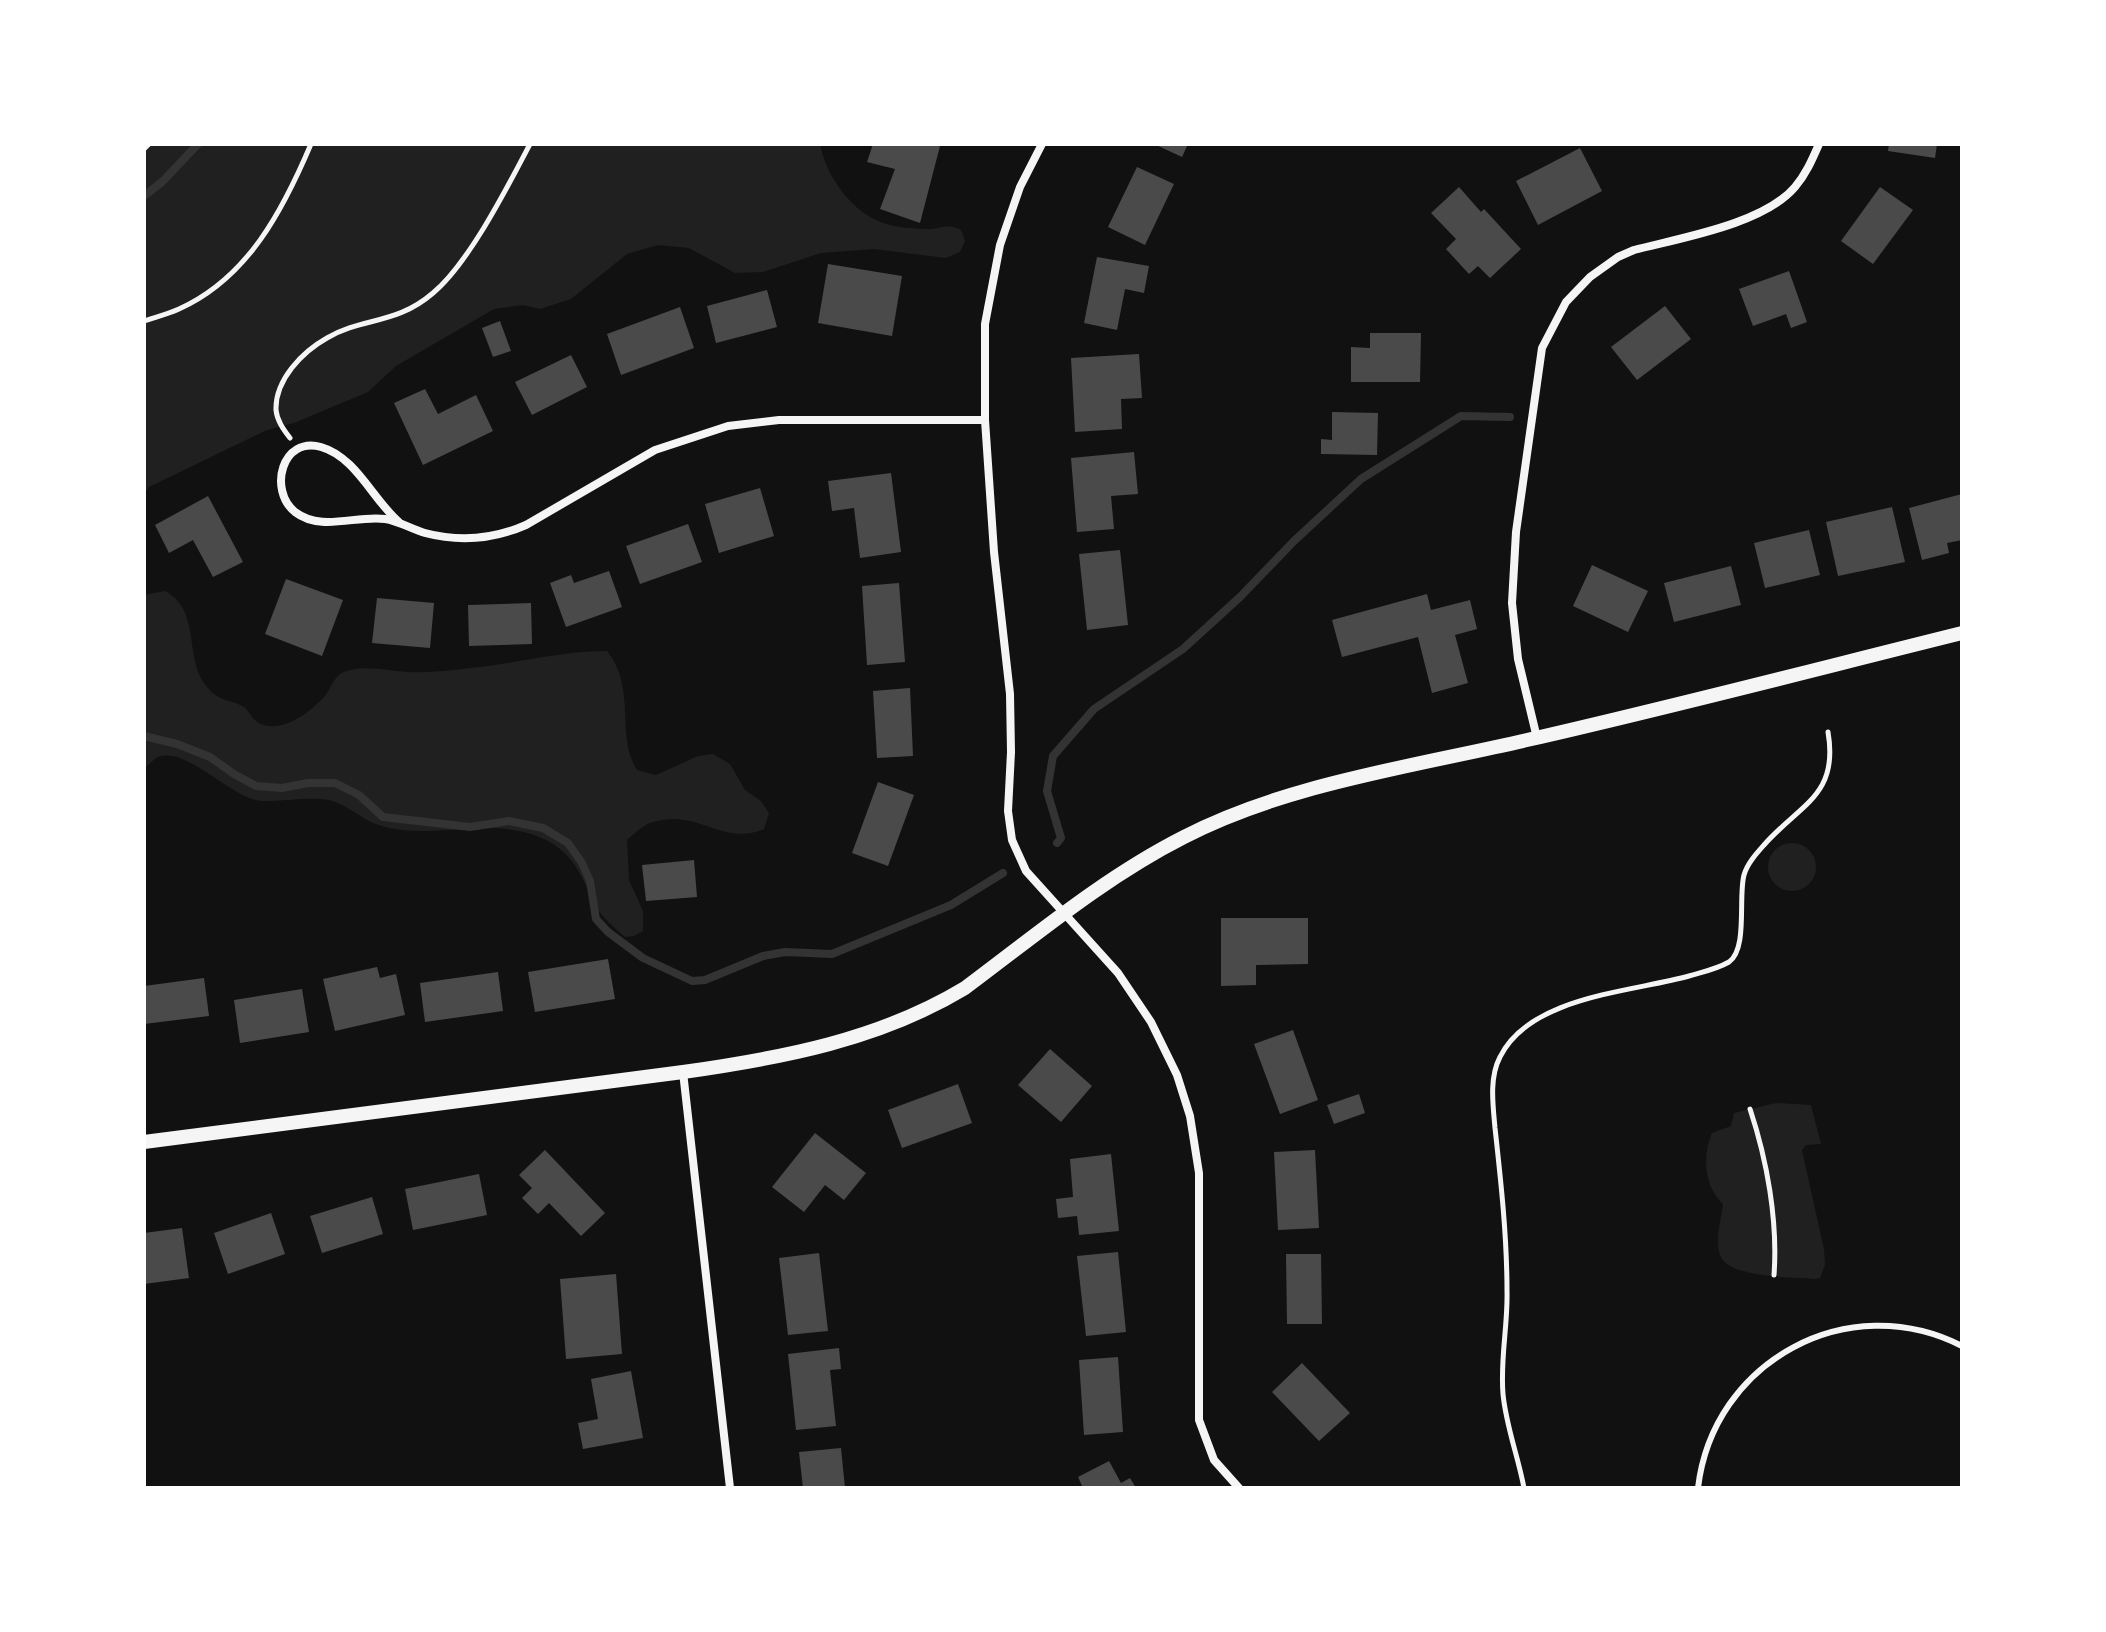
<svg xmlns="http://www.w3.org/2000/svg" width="2106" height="1632" viewBox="0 0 2106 1632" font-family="Bitter,serif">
	<rect width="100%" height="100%" fill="#111"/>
	<!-- green -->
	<g fill="#202020">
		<path d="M144,144H820C827,178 852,213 886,224C897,228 912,228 924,229C940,231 944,222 961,230L965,241L960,252L946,258L874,249L821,253L763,272L735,273L689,248L658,245L627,254L571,299L540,309L523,305L494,309L396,366L368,392L294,423L267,430L149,487L144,494Z"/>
		<path d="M165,591C202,610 183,659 207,687C220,703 231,699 244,707C250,712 252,720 261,724C283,733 309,713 324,697C332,688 333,675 347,671C366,665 388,671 407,672C425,673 444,671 462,669C510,665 558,651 607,651C637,688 615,735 637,770L656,775L698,756L713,754L730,764L745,790L761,801L769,813L764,829C722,847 699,808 653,822C644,824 634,834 627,840L629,880L643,911V931L634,936L625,937C616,929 606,921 599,911C582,882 579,857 546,840C498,816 445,837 395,829C364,824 360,812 335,802C318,795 282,802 262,801C231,799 187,746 158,757C154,759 148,765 144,768V595Z"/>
		<circle cx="1792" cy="867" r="24"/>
		<path d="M1776,1103L1811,1105L1821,1144L1806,1145L1802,1150L1824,1249L1825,1265L1820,1278L1815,1279C1793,1277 1727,1278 1720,1255C1715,1239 1721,1220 1723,1204C1704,1186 1702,1156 1712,1133L1731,1126L1734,1113Z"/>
	</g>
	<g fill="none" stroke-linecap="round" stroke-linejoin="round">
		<!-- stream -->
		<g stroke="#333" stroke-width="8">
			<path d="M144,196L162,182L198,144"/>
			<path d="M144,736L177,744L210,757L234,774L256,786L282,788L308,783H335L359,795L383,817L470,827L509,821L543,828L568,843L582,863L590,881L596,919L608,932L643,958L692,981L705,980L763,956L785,952L832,954L951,905L1003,873"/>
			<path d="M1057,843L1061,838L1047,791L1053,756L1094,709L1183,649L1240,597L1294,541L1361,479L1461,416L1510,417"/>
		</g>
	</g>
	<!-- building -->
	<g fill="#4a4a4a">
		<path d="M873,144H932L940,146L920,223L880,209L895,169L867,162Z"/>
		<path d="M1154,144H1188L1182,157Z"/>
		<path d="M1889,144H1937L1935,158L1888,151Z"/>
		<path d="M1580,148L1602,191L1538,225L1516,181Z"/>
		<path d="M1137,167L1174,184L1145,245L1108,227Z"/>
		<path d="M1459,187L1481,212L1484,209L1521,249L1490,278L1478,266L1469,274L1446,249L1456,239L1431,213Z"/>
		<path d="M1880,187L1913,210L1873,264L1841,241Z"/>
		<path d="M1097,257L1149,266L1144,293L1125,289L1117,330L1084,323Z"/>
		<path d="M828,264L902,276L892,336L818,323Z"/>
		<path d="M1789,271L1807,322L1791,328L1786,314L1753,326L1739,289Z"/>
		<path d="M767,290L777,327L716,343L707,306Z"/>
		<path d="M1665,306L1691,339L1637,380L1611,347Z"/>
		<path d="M680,307L694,348L621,375L607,334Z"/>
		<path d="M500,321L511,351L493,357L482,328Z"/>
		<path d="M1370,333H1421L1420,382H1351V347L1370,348Z"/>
		<path d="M1139,354L1142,398L1121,399L1122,429L1075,432L1071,358Z"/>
		<path d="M571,355L587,387L532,415L515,382Z"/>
		<path d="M425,389L438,414L476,395L493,431L423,465L394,403Z"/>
		<path d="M1332,412L1378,413L1377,455L1321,454V439L1332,440Z"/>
		<path d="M1134,452L1138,494L1111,496L1114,529L1077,532L1071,458Z"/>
		<path d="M891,473L901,552L860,558L854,508L832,511L828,481Z"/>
		<path d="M760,488L774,536L719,553L705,504Z"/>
		<path d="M1962,494V540L1947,543L1949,553L1922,560L1909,508Z"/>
		<path d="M208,496L243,562L213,577L193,540L169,553L155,525Z"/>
		<path d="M1892,507L1905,562L1838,576L1826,522Z"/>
		<path d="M688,524L702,562L640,584L626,546Z"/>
		<path d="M1809,530L1820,575L1765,588L1754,543Z"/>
		<path d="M1120,550L1128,625L1087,630L1079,554Z"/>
		<path d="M1592,565L1648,591L1628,632L1573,606Z"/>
		<path d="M1731,566L1741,605L1674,622L1664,583Z"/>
		<path d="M609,571L622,607L566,627L550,583L571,575L574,583Z"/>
		<path d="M286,579L343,600L322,656L265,634Z"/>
		<path d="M899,583L905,662L867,665L862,586Z"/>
		<path d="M1427,594L1431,610L1470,600L1477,629L1455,635L1468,683L1432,693L1418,637L1342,657L1332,620Z"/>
		<path d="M377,598L434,603L430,648L372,643Z"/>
		<path d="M531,603L532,644L469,646L468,605Z"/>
		<path d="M910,688L913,756L877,758L873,691Z"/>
		<path d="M878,782L914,795L888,866L852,853Z"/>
		<path d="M694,860L697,897L646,901L642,865Z"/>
		<path d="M1221,918H1308V964L1256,965V985L1221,986Z"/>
		<path d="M608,959L615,999L535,1012L528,972Z"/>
		<path d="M377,967L380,978L396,974L405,1015L335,1031L323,979Z"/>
		<path d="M498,972L503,1011L425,1022L420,983Z"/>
		<path d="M204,978L209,1016L144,1024V986Z"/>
		<path d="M302,989L309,1032L240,1043L234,1000Z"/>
		<path d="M1293,1030L1318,1100L1280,1114L1254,1044Z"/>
		<path d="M1050,1049L1092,1086L1061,1122L1018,1085Z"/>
		<path d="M958,1084L972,1123L902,1148L888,1110Z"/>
		<path d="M1359,1094L1365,1113L1334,1124L1327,1105Z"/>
		<path d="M815,1133L866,1173L844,1200L825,1185L804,1212L772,1187Z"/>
		<path d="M545,1150L605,1213L581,1236L549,1203L538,1214L522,1198L532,1188L519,1175Z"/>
		<path d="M1315,1150L1319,1228L1278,1230L1274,1152Z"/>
		<path d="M1111,1154L1119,1231L1079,1235L1077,1216L1058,1218L1056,1199L1073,1197L1070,1159Z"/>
		<path d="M479,1174L487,1215L413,1230L405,1189Z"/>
		<path d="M372,1197L383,1234L322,1253L310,1216Z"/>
		<path d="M271,1213L285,1254L228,1274L214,1233Z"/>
		<path d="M182,1228L189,1278L144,1284V1233Z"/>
		<path d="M1118,1252L1126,1332L1086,1336L1077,1256Z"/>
		<path d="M819,1253L828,1331L788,1335L779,1258Z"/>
		<path d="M1286,1254H1321L1322,1324H1287Z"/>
		<path d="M616,1274L622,1354L566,1359L560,1279Z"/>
		<path d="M839,1348L841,1369L830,1370L836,1426L796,1430L788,1354Z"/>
		<path d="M1118,1357L1123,1432L1084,1435L1079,1360Z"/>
		<path d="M1302,1363L1350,1413L1319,1441L1272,1392Z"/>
		<path d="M631,1371L643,1438L583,1449L578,1423L598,1419L591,1379Z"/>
		<path d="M841,1448L845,1488H803L799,1452Z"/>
		<path d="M1109,1461L1121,1483L1130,1478L1136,1488H1083L1078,1477Z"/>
	</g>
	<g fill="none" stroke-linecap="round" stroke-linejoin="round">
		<!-- path -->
		<g stroke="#f5f5f5" stroke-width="5">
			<path d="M144,149L149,144"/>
			<path d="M144,321C156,317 168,314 179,309C248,278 283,210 311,144"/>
			<path d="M290,438C284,430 277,421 276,410C275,380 302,352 327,338C363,317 396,325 433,293C469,263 508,186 530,144"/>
			<path d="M1750,1109C1767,1160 1778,1221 1774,1275"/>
			<path d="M1524,1488C1518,1456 1506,1426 1503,1394C1500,1359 1508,1325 1507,1291C1507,1237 1501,1182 1495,1128C1493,1105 1489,1078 1500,1057C1530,996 1632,992 1689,976C1703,972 1717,969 1729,962C1748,949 1738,897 1744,875C1747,864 1756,854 1764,845C1800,804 1839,796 1828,732"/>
		</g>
		<!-- service -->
		<path stroke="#f5f5f5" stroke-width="6" d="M1698,1488C1713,1361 1848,1288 1962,1346"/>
		<!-- minor -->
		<g stroke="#f5f5f5" stroke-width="8">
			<path d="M1042,144L1020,187L1000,245L985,324V420L994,552L1010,694L1011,752L1008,811L1012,840L1026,871L1118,973L1151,1022L1177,1075L1190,1116L1199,1173V1420L1214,1460L1239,1488"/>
			<path d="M399,522C373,500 356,457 321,447C282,436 268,490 295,512C321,532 356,515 385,519C399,521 411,529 425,533C459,542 494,539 526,525L655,450L728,426L779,420H985"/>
			<path d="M1537,738L1518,659L1512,603L1516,532L1542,348L1566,302L1590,277L1618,257L1634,250C1680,238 1764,224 1795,187C1806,174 1812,160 1819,144"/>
			<path d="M683,1072L730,1488"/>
		</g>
		<!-- tertiary -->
		<path stroke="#f5f5f5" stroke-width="14" d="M144,1142L683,1072C782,1058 879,1040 965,988C1036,935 1105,877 1184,837C1286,784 1415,766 1527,740C1672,707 1817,669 1962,633"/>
	</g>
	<!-- border -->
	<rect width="2106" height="1632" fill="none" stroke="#ffffff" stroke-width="292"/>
</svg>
